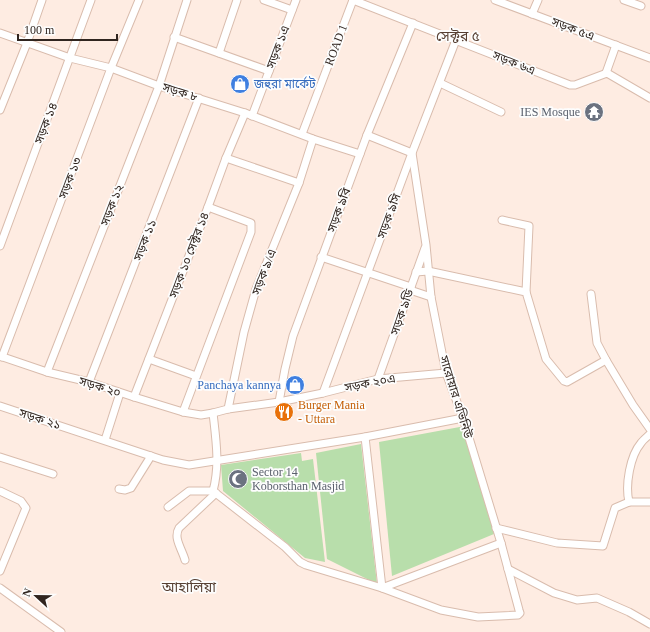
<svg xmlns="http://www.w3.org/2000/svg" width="650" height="632" viewBox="0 0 650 632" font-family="'Times New Roman','Noto Sans Bengali',serif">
	<rect width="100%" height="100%" fill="#feece2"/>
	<!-- green -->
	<g fill="#b8deab">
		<path d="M465,426L494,534L392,576L379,442Z"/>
		<path d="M361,444L377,584L327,559L316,453Z"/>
		<path d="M301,453L302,461L313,459L325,562L305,558L223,491L221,465Z"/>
	</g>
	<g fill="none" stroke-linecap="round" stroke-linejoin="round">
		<defs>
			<g id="minor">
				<path d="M264,0L292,10"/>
				<path d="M353,0L570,85H575L607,73L650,98"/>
				<path d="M495,0L650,58"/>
				<path d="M624,0L641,6"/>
				<path d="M532,14L538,0"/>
				<path d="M0,33L70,58L111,68L159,86L245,113L313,139L360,154"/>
				<path d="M174,37L269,71"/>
				<path d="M219,53L237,0"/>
				<path d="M606,73L616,45"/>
				<path d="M440,83L501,112"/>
				<path d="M0,110L27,43L42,0"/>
				<path d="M252,116L296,0"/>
				<path d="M302,134L353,0"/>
				<path d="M226,158L299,183"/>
				<path d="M502,220L529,226L526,292"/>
				<path d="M0,246L91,0"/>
				<path d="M321,257L411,287"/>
				<path d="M416,272L428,271L526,292L546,359L564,381L567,382L606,360"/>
				<path d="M410,290L431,297"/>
				<path d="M591,294L597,343L606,360L633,405L650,429"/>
				<path d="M0,356L47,372L89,382L134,397L183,412L201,415L213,413L228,409L279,402L323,393L378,379L446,373"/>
				<path d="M2,357L111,68L139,0"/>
				<path d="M149,359L196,376"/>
				<path d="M47,372L159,86L187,0"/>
				<path d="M378,379L425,248"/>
				<path d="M89,382L199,98"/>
				<path d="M323,393L412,153L456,40"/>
				<path d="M134,397L208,207L226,158L245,113"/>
				<path d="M279,402L285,369L293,336L367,135L413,23"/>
				<path d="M0,406L163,460L189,465L365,437L463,418"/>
				<path d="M228,409L244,332L256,289L299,183L313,139"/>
				<path d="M183,412L251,232V223L208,207"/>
				<path d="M213,413C216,440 220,465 213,491L285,547L300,562L306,565L382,588L501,543"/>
				<path d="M365,437L382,588L441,610L478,617L518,615L520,613L519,610L501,543L463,418L446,373L431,297L426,245L412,153L367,135"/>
				<path d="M105,440L120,393"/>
				<path d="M0,457L53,474"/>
				<path d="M119,489L125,490L131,488L151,456"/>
				<path d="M0,491L21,501L26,508L0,571"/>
				<path d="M629,502H650"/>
				<path d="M168,507L189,491H213"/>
				<path d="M496,528L557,543L603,546L615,508L629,502C625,485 630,456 641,443C643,440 647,437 650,434"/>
				<path d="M185,560C182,549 173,538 179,528L216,493"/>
				<path d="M508,569L554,593L577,600L597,598L629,612L650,624"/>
				<path d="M0,588L61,632"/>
			</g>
		</defs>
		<!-- minor casing -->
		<use href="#minor" stroke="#d9bcad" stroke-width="9"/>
		<!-- minor -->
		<use href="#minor" stroke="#fff" stroke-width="7"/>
	</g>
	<!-- icons -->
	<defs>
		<symbol id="shop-disc" viewBox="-11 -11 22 22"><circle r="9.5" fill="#3f7fe0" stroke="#fdfdfd"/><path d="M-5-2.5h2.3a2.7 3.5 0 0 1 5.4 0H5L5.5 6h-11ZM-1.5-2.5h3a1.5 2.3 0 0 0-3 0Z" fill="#fff"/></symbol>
		<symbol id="temple-disc" viewBox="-11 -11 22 22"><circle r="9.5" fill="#6b7280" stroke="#fdfdfd"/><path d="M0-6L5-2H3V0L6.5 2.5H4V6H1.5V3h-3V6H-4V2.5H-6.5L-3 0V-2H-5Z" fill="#fff"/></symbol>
		<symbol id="restaurant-disc" viewBox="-11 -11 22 22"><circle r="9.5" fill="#e8710a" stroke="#fdfdfd"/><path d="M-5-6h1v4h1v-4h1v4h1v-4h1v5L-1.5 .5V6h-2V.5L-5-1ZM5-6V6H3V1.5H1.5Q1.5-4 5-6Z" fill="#fff"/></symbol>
		<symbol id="mosque-disc" viewBox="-11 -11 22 22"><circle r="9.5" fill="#6b7280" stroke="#fdfdfd"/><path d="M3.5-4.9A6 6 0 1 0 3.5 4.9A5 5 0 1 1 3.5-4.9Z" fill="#fff"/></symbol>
	</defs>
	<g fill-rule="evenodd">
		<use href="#shop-disc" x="229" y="73" width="22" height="22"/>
		<use href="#temple-disc" x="583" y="101" width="22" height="22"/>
		<use href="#shop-disc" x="284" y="374" width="22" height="22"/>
		<use href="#restaurant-disc" x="273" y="401" width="22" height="22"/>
		<use href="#mosque-disc" x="227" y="468" width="22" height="22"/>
	</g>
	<g text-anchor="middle" stroke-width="3.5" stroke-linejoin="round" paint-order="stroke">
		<!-- street labels -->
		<g font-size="12" fill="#30251f" stroke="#fdfdfd">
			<text transform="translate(573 29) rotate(21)" y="4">সড়ক ৫এ</text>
			<text transform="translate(336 45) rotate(-69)" y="4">ROAD 1</text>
			<text transform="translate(278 47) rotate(-69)" y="4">সড়ক ১এ</text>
			<text transform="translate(514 63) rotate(22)" y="4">সড়ক ৬এ</text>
			<text transform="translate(180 92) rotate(17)" y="4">সড়ক ৮</text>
			<text transform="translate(46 123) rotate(-69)" y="4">সড়ক ১৪</text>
			<text transform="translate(70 178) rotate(-69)" y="4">সড়ক ১৩</text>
			<text transform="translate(112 205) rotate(-69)" y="4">সড়ক ১২</text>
			<text transform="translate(339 210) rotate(-70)" y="4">সড়ক ৯বি</text>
			<text transform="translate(389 216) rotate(-70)" y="4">সড়ক ৯সি</text>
			<text transform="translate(145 240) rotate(-69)" y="4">সড়ক ১১</text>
			<text transform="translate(189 255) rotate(-69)" y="4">সড়ক ১০ সেক্টর ১৪</text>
			<text transform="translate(264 272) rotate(-69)" y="4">সড়ক ৯/এ</text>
			<text transform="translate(402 312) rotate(-71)" y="4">সড়ক ৯ডি</text>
			<text transform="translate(370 383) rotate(-11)" y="4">সড়ক ২০এ</text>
			<text transform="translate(100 387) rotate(17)" y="4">সড়ক ২০</text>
			<text transform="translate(456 397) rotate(73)" y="4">সারোয়ার এভিনিউ</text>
			<text transform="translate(40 419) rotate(18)" y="4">সড়ক ২১</text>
		</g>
		<!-- shop labels -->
		<g font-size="12" fill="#366cbe" stroke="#fdfdfd" text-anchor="start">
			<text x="254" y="88">জহুরা মার্কেট</text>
			<text x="281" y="389" text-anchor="end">Panchaya kannya</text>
		</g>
		<!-- worship labels -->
		<g font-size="12" fill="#5b616d" stroke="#fdfdfd" text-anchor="end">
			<text x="580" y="116">IES Mosque</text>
			<text x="252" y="476" text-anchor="start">Sector 14<tspan x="252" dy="14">Koborsthan Masjid</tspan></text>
		</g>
		<!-- food labels -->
		<g font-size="12" fill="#c56008" stroke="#fdfdfd" text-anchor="start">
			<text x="298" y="409">Burger Mania<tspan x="298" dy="14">- Uttara</tspan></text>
		</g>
		<!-- quarter labels -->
		<g font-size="14" fill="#563f32" stroke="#fdfdfd">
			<text x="458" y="41">সেক্টর ৫</text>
			<text x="189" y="592">আহালিয়া</text>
		</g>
	</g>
	<!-- north arrow -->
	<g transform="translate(36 596) rotate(292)" stroke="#fdfdfd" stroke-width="3" paint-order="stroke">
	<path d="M0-3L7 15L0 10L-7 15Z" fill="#30251f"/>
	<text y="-6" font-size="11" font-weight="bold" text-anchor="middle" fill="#30251f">N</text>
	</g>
	<!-- scale -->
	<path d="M18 34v6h99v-6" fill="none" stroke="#30251f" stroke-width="2"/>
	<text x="24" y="34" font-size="12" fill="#30251f" stroke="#fdfdfd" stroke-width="3" paint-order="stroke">100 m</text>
</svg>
